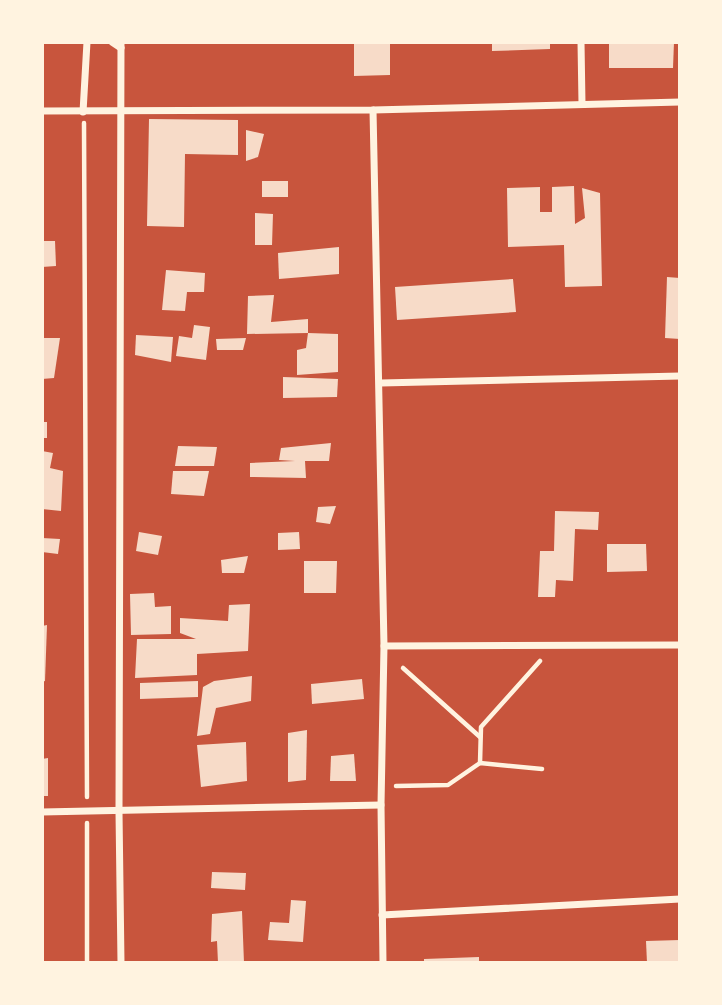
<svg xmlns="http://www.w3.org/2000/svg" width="722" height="1005" viewBox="0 0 722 1005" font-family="Georgia,serif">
	<rect width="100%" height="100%" fill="#c8553d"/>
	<!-- building -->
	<g fill="#f7dbc8">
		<path d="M354,42H390V75L354,76Z"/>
		<path d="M492,42H550V49L492,51Z"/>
		<path d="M609,42H674L673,68H609Z"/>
		<path d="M149,119L238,120V155L185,154L184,227L147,226Z"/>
		<path d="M246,130L264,134L258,157L246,161Z"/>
		<rect x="262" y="181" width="26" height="16"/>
		<path d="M574,186L575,224L585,218L582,188L600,193L602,286L565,287L564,245L508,247L507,188L540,187V212H552V187Z"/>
		<path d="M255,213L273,214L272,245H255Z"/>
		<path d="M42,241H55L56,266L42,267Z"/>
		<path d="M339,247V274L279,279L278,253Z"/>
		<path d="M166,270L205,273L204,292H187L185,311L162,310Z"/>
		<path d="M667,277L680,278V339L665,338Z"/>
		<path d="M513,279L516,312L397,320L395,287Z"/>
		<path d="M274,295L271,322L308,319V333L247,334L248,296Z"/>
		<path d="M194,325L210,327L206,360L176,356L179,336L192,338Z"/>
		<path d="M308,333L338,334V372L297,375V350L306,348Z"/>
		<path d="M136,335L173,337L171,362L135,355Z"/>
		<path d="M42,338H60L54,378L42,379Z"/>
		<path d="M246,338L243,350H217L216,339Z"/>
		<path d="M283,377L338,379L337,397L283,398Z"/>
		<rect x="42" y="422" width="5" height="16"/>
		<path d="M331,443L329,461H305L306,478L250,477V463L295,461L279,460L281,448Z"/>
		<path d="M178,446L217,447L214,466H175Z"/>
		<path d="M42,451L53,453L50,468L63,471L61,511L42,509Z"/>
		<path d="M173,471H209L204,496L171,494Z"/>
		<path d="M336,506L330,524L316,522L318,507Z"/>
		<path d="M555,511L599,512L598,530L575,529L573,581L556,580L555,597H538L540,551H554Z"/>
		<path d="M139,532L162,536L158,555L136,551Z"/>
		<path d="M299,532L300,549L278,550V533Z"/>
		<path d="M42,538L60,539L58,554L42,552Z"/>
		<path d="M607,544H646L647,571L607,572Z"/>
		<path d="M248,556L244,573H222L221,560Z"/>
		<path d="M304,561H337L336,593H304Z"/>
		<path d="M154,593L155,607L171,606V634L131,635L130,594Z"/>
		<path d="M250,604L248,651L197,654V675L135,678L137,639H196L180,633V618L228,621L229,605Z"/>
		<path d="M47,625L45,681L42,682V626Z"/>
		<path d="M252,676L251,701L216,708L210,734L197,736L203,687L214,681Z"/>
		<path d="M362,679L364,699L312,704L311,684Z"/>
		<path d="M198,681V697L140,699V683Z"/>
		<path d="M307,730L306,780L288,782V733Z"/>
		<path d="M246,742L247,781L201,787L197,745Z"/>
		<path d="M354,754L356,781H330L331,756Z"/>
		<path d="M48,758V796H42V759Z"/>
		<path d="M212,872L246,873L245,890L211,888Z"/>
		<path d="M291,900L306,901L303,942L268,940L270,922L289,923Z"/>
		<path d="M242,911L244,963H218L217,941L211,942L212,914Z"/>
		<path d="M680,940V963H647L646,941Z"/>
		<path d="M479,957V963H424V959Z"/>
	</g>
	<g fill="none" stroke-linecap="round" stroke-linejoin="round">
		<!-- path -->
		<g stroke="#fff3e0" stroke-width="4.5">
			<path d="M84,123L87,797"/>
			<path d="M403,668L480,737"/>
			<path d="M480,763L481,727L540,661"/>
			<path d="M396,786L448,785L480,763L542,769"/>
			<path d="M87,963V823"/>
		</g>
		<!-- minor -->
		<g stroke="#fff3e0" stroke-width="7">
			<path d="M112,42L121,48"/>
			<path d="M581,42L582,104"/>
			<path d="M373,110L384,646L381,805L383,963"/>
			<path d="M42,111L373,110L680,102"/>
			<path d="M83,112L87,42"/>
			<path d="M381,383L680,376"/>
			<path d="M384,646L680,645"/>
			<path d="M42,812L381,805"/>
			<path d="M382,915L680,899"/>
			<path d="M121,963L119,812L121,42"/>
		</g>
	</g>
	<!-- border -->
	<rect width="722" height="1005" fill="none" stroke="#fff3e0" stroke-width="88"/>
</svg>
